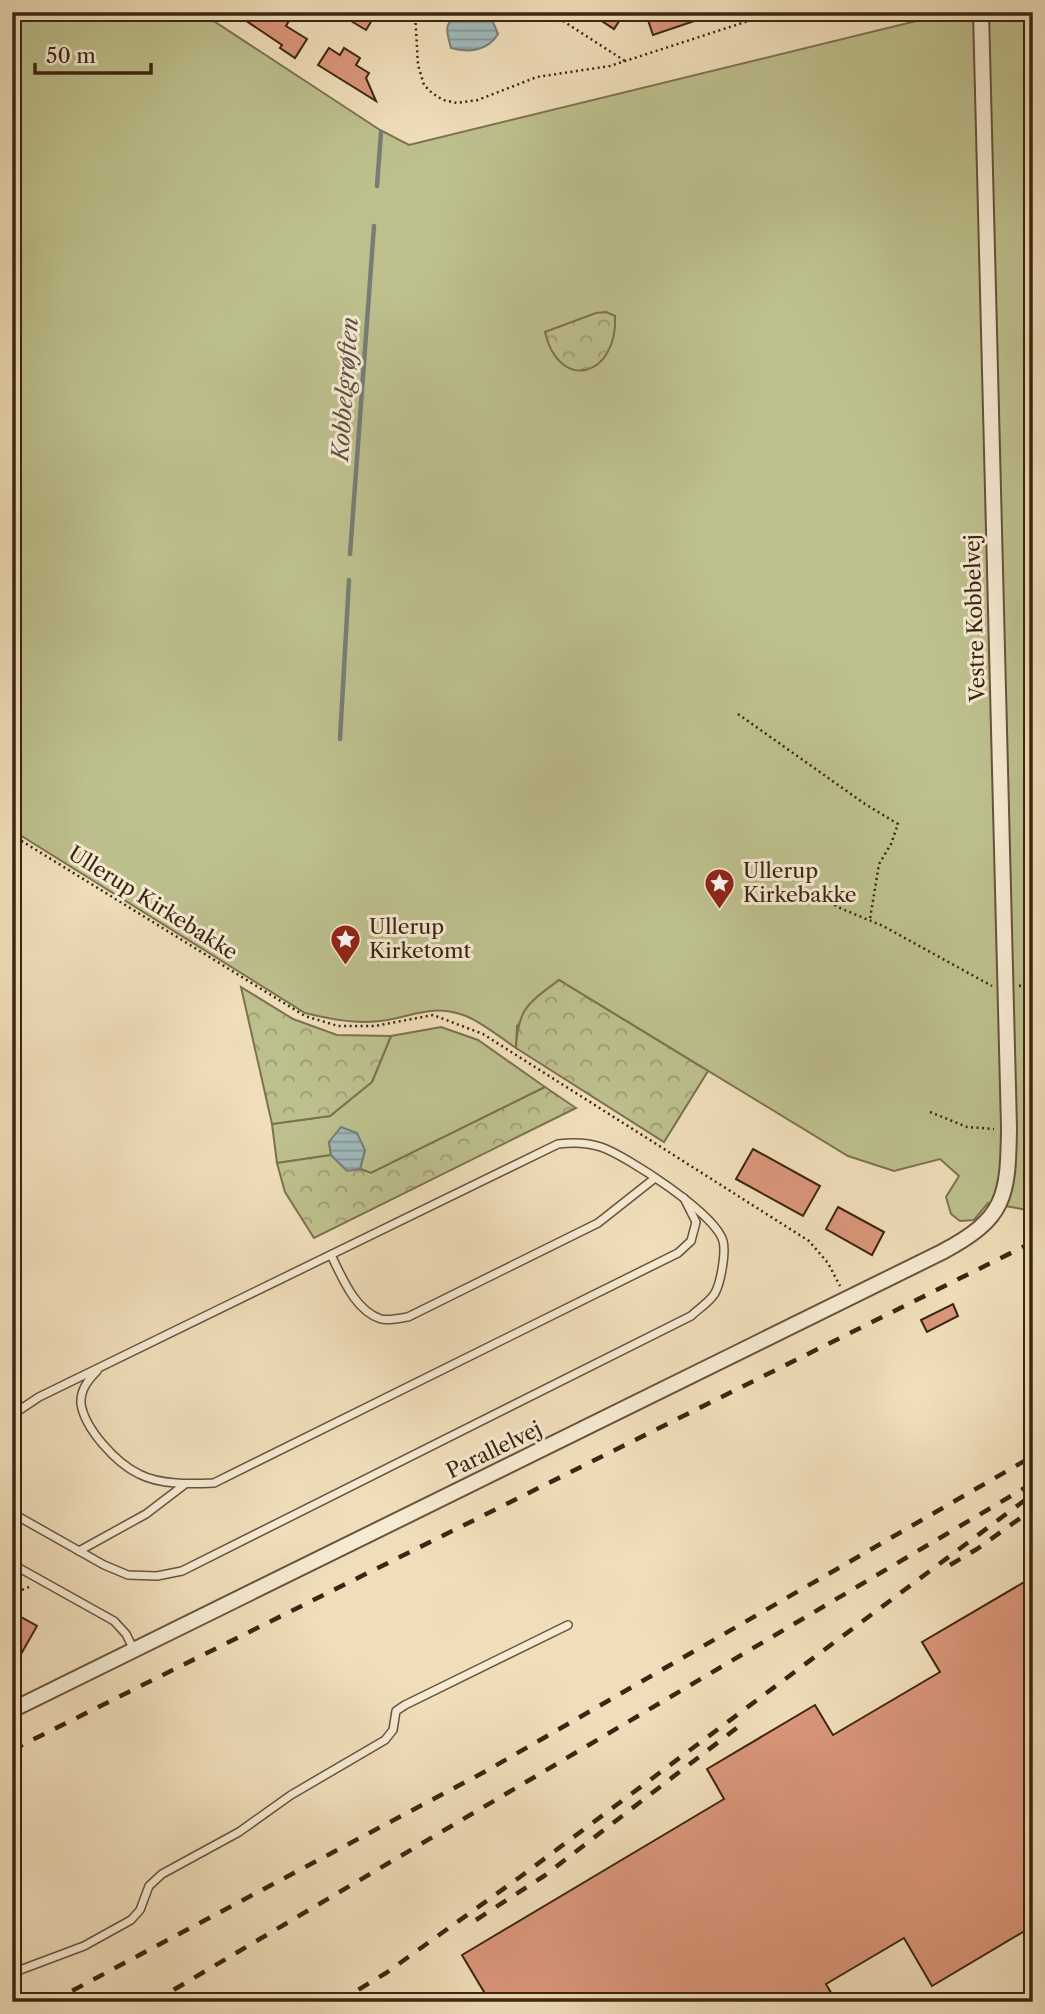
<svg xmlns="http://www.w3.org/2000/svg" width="1045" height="2014" viewBox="0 0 1045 2014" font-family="'Libre Caslon Text',serif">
	<defs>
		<pattern id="forest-crowns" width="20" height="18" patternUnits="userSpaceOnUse" patternTransform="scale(1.75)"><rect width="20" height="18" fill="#bdc08d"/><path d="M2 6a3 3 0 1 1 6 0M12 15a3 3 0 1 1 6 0" fill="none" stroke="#9b9c72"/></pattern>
		<pattern id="water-rules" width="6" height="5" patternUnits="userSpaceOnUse" patternTransform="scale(1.75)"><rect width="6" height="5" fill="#9fb9bb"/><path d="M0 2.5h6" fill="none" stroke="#839697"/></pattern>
	</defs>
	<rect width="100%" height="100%" fill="#f0deba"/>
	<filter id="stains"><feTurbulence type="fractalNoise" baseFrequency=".00286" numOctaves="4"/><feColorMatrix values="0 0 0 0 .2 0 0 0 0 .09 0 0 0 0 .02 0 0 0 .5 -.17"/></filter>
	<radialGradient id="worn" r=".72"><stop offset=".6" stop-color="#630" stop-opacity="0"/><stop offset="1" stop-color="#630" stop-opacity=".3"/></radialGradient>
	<!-- grass -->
	<g fill="#bdc08d" stroke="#7c724f" stroke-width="2">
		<path d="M12,12H200L380,130L409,145L953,12H1033V1211L988,1203L974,1220L960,1221L951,1214L946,1197L959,1176L940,1159L894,1171L848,1156L559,980L517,1026L516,1048C501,1038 483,1023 466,1016C429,1003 414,1017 380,1021C354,1024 330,1019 305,1013L12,830Z"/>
		<path d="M441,1027L478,1040L545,1087L371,1173L360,1169L365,1150L329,1142L331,1155L277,1163L272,1124L330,1116L372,1082L391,1036Z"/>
	</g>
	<!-- forest -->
	<g fill="url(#forest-crowns)" stroke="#7c724f" stroke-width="2">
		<path d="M606,312L615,316C618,377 559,393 545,332L596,313Z"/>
		<path d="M559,980L708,1071L664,1142L516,1048C518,1008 528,1003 559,980Z"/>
		<path d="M241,987L293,1019L337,1035L391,1036L372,1082L330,1116L272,1124Z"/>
		<path d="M545,1087L576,1108L314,1238L285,1192L277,1163L331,1155L347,1170L360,1169L371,1173Z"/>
	</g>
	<!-- water -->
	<g fill="url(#water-rules)" stroke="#777e77" stroke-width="2">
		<path d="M460,12H483L493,22L498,34C488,51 468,53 451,48C446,29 443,25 460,12Z"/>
		<path d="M341,1127L357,1133L365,1150L360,1169L347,1171L331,1155L329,1142Z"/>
	</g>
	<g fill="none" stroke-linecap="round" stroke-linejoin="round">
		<!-- stream -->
		<g stroke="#777e77" stroke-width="4.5">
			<path d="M377,186L381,132"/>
			<path d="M350,554L374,226"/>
			<path d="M340,739L349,580"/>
		</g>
	</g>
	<!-- building -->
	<g fill="#da967a" stroke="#3c2511" stroke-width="2">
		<path d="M233,12H294L286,26L307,39L295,58L280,48L282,45Z"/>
		<path d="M336,12H377L366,30Z"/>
		<path d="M588,12H625L614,29Z"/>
		<path d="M661,12H715V14L653,35L647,17Z"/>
		<path d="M329,48L340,55L344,48L360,58L356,65L369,73L366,78L376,101L318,65Z"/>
		<path d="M753,1149L820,1186L803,1216L736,1179Z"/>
		<path d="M838,1207L884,1232L872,1255L826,1229Z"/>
		<path d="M953,1304L958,1316L927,1332L921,1320Z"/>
		<path d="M1033,1577V1926L932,1986L904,1938L826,1984L834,1998L827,2002H490L462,1955L724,1799L707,1769L815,1705L833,1735L940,1672L922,1642Z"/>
		<path d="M12,1612L37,1626L12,1670Z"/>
	</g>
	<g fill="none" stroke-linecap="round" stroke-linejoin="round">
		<defs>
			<g id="service">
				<path d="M331,1255C342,1277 355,1311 381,1319C388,1321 400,1318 408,1317L598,1223L655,1178"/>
				<path d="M97,1371C88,1380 80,1390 81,1404C85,1429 116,1463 139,1474C160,1485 191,1484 214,1483L678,1253L691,1241L696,1222L684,1198"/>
				<path d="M12,1415L39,1397L558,1144C573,1142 586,1142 601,1147C627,1156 716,1214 723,1241C726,1252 721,1282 715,1293C710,1302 698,1309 691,1316L182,1571L157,1576L128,1575L104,1565L12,1513"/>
				<path d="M79,1551L146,1514L184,1485"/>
				<path d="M12,1564L114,1621L126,1634L134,1650"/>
				<path d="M12,1973L84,1946L131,1920L140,1910L149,1886L162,1874L239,1832L291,1795L385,1740L393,1730L396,1711L405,1705L568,1625"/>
			</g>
			<path id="minor" d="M12,1710L942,1252C1006,1218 1008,1197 1009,1128L981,12"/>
		</defs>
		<!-- service casing -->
		<use href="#service" stroke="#69533b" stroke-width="10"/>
		<!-- minor casing -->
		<use href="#minor" stroke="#69533b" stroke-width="18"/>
		<!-- path -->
		<g stroke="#3c2511" stroke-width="2.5" stroke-dasharray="2 3.5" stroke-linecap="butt">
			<path d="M415,12L418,65L424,85L432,93L443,100L457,103L478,100L537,77L610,66L776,12"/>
			<path d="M549,12L625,61"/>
			<path d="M738,714L865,804L898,824L891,844L879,864L870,919"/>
			<path d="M12,835L305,1016L338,1026H375L433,1015L483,1034L809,1241L828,1263L840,1286"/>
			<path d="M820,897L840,908L883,926L992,986"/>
			<path d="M1019,986L1033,982"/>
			<path d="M930,1112L967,1127L994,1129"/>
			<path d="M1024,1126H1033"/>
			<path d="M12,1594L29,1587"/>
		</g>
		<!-- service -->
		<use href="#service" stroke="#f5ead2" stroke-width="7"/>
		<!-- minor -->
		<use href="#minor" stroke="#f5ead2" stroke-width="14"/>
		<!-- rail -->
		<g stroke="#3c2511" stroke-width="4.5" stroke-dasharray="12 12" stroke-linecap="butt">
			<path d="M950,1565L977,1549L1033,1509"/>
			<path d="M12,1750L1033,1242"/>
			<path d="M476,1920L544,1876L738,1727"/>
			<path d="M51,2002L488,1770L1033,1456"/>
			<path d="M153,2002L1033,1483"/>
			<path d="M338,2002L386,1973L520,1877L1033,1494"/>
		</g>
	</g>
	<!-- icons -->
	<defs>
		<symbol id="sight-pin" viewBox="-11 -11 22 30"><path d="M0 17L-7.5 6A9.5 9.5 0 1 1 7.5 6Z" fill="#8f2418" stroke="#f5ead2"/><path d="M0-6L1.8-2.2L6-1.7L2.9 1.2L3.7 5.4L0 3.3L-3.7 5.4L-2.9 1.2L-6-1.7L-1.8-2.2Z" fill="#fff"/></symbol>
	</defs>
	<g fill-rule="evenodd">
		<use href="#sight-pin" x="702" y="866" width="35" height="47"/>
		<use href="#sight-pin" x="328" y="922" width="35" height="47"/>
	</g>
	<g text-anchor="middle" stroke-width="6" stroke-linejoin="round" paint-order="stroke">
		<!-- street labels -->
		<g font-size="21" fill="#3c2511" stroke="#f5ead2">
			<text transform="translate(975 618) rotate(-92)" y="7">Vestre Kobbelvej</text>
			<text transform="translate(153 903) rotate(32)" y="7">Ullerup Kirkebakke</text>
			<text transform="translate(494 1450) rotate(-26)" y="7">Parallelvej</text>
		</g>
		<!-- poi labels -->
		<g font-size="21" fill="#3c2511" stroke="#f5ead2" text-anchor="start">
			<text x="743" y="878">Ullerup<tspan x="743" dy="24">Kirkebakke</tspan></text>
			<text x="369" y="934">Ullerup<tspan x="369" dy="24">Kirketomt</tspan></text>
		</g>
		<!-- water labels -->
		<g font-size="23" font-style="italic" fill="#5a5144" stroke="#f5ead2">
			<text transform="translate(345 389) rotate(-86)" y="8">Kobbelgrøften</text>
		</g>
	</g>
	<!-- margin -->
	<rect width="1045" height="2014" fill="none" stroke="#f0deba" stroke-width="42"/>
	<rect x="14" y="14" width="1017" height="1986" fill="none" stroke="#3c2511" stroke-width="3.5"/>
	<rect x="21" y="21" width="1003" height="1972" fill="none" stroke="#3c2511" stroke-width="2"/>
	<!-- scale -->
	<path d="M35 63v10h116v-10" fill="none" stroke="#3c2511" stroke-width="3.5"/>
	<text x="46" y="63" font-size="21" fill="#3c2511" stroke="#f5ead2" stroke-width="5" paint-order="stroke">50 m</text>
	<rect width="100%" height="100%" filter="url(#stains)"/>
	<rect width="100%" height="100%" fill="url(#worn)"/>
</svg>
